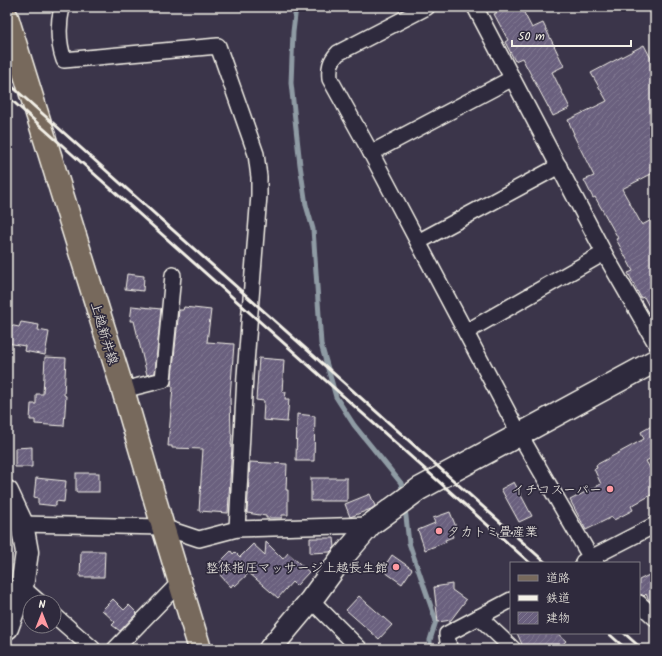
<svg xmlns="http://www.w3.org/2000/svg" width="662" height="656" viewBox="0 0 662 656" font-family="Kalam,'Klee One',sans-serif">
	<defs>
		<pattern id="building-hatch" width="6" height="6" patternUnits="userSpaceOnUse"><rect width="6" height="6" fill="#6a607e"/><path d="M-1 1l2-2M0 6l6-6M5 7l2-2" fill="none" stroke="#807790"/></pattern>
	</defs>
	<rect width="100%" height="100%" fill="#3b354a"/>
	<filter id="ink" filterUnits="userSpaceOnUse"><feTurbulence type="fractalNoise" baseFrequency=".025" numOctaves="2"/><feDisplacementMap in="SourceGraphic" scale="8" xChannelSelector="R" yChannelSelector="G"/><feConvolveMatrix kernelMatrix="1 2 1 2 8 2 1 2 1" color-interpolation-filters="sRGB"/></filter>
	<g filter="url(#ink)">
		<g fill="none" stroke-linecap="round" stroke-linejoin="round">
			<!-- stream -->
			<g stroke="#8f9ba4" stroke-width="5">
				<path d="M296,7L293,32L291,83L300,165L306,205L313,229L321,344L336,397L354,425L401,483L403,494"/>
				<path d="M405,508L409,543L436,621L430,640V649"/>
			</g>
		</g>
		<!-- building -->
		<g fill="url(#building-hatch)" stroke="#f4f1e8">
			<path d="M507,7H521L532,28L543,23L564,66L552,72L570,108L553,116L552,114L522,58L515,61L505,42L508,40L494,14Z"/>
			<path d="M644,45L655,66V172L622,189L642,225L655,218V318L644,297L641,298L628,273L633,271L616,239L618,238L595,197L593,198L584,180L594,176L573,134H574L568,120L607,101L591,73Z"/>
			<path d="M127,274L144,276L143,291L125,289Z"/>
			<path d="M132,306L161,309L155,373L147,375L134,321H130Z"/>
			<path d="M184,307L211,310L207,342L234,344L230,397L231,434H232L231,445H232L228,513L199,511L203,449L172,448V446H168L173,387L171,386L179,310H183Z"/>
			<path d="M21,322L39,325L38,330L49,332L45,355L24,351L25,346L7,343L9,325L19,327Z"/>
			<path d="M45,357L66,358L64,395L66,396L64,426L35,424V420H30L31,404H36V394H43Z"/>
			<path d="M259,358L284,360L282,392H286L285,399H289L287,422L263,420L264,401L256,400Z"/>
			<path d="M297,414L315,416L314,461H296Z"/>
			<path d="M655,424V460L653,457L646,461L655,477V493L631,506L633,510L614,520L612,517L586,530L570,500L601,484L594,469L597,468L596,465L644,439L641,432Z"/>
			<path d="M32,447V467H15V448Z"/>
			<path d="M250,462L287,464L286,490H288V515H282V518H266V516L247,513Z"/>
			<rect x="76" y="473" width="23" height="19"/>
			<path d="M36,478L66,481L64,502L56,501V506L38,504V498L34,497Z"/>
			<rect x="311" y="478" width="36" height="23"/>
			<path d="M514,482L532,516L519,522L501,489Z"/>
			<path d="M370,494L375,506L371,509L350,517L345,504Z"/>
			<path d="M450,512L456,527L450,529L453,537L445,540L446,542L425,550L418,530L435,523L433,518Z"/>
			<path d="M310,538H334L335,547L330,552L310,553Z"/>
			<path d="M266,542L283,559L288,553L309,572L296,586L292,582L278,598L249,573L235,586L233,584L231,587L220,575L222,573L216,566L231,551L233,554L235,552L240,557L253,544L265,555Z"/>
			<path d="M81,551H105L104,577H80Z"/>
			<path d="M392,555L412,569L402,584L382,570Z"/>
			<path d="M655,572V606L649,600L646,594L644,596L639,594V580Z"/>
			<path d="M452,584V590L466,600L451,620L438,622L434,587Z"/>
			<path d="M359,596L392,625L379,639L346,610Z"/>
			<path d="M113,599L124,610L129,605L137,613L120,631L112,625L115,622L102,610Z"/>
			<path d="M517,633H557L566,641L559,649H524Z"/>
		</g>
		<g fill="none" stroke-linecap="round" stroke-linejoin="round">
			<defs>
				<g id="street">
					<path d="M62,7C58,24 58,43 64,60L218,46L256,154L259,177V195L245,376L237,529"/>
					<path d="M427,7L338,53C330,61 329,68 330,79L371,153L520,435L591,558L596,563"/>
					<path d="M475,7L604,253L655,342"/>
					<path d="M371,153L511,79"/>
					<path d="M418,242L559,166"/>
					<path d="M466,332L604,253"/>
					<path d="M123,390L163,380L173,275"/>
					<path d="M22,524L163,527L199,539L237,529L370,525"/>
					<path d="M583,562L655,525"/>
					<path d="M22,587L39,602"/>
					<path d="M311,600L360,649"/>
					<path d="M639,603L655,618"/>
					<path d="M54,615L93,649"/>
					<path d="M479,617L513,649"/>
					<path d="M115,649L180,582"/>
					<path d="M449,649L447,634L511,600"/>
				</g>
				<g id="secondary">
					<path d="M7,492L22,524L27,552L22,587L7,628"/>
					<path d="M270,649L311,600L341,559L370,525L419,489L655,361"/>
				</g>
				<path id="primary" d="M7,17L123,390L163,527L200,649"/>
			</defs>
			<!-- street casing -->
			<use href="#street" stroke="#f4f1e8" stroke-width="18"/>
			<!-- secondary casing -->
			<use href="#secondary" stroke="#f4f1e8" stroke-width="25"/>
			<!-- primary casing -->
			<use href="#primary" stroke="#f4f1e8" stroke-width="25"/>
			<!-- street -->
			<use href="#street" stroke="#2f2a3d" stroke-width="15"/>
			<!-- secondary -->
			<use href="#secondary" stroke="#2f2a3d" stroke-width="22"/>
			<!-- primary -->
			<use href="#primary" stroke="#77695c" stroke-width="22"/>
			<!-- rail -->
			<g stroke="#f4f1e8" stroke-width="3">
				<path d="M7,82L546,563"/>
				<path d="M7,96L530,563"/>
				<path d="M608,633L626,649"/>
				<path d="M624,633L642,649"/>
			</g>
		</g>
	</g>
	<!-- markers -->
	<g fill="#ff9aa2" stroke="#2f2a3d" stroke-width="1.5">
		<circle cx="610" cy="489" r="4"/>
		<circle cx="439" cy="531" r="4"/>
		<circle cx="396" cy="567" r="4"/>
	</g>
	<g text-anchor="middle" stroke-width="3.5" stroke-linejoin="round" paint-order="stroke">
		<!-- street labels -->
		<g font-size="13" fill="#f4f1e8" stroke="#2f2a3d">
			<text transform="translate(105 333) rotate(73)" y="5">上越新井線</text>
		</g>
		<!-- poi labels -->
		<g font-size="13" fill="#f4f1e8" stroke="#2f2a3d" text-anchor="end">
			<text x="602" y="494">イチコスーパー</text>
			<text x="447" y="536" text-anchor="start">タカトミ畳産業</text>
			<text x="388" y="572">整体指圧マッサージ上越長生館</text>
		</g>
	</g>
	<!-- margin -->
	<rect width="662" height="656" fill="none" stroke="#2f2a3d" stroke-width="24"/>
	<rect x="12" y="12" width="638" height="632" fill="none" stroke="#f4f1e8" stroke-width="1.5" filter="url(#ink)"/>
	<!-- legend -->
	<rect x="510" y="562" width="130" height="72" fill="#2f2a3d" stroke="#7e7a81"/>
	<rect x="518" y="575" width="20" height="6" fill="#77695c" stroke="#7e7a81"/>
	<text x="546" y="582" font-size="12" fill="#f4f1e8">道路</text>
	<rect x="518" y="595" width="20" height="6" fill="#f4f1e8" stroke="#7e7a81"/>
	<text x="546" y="602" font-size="12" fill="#f4f1e8">鉄道</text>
	<rect x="518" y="612" width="20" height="12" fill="url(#building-hatch)" stroke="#7e7a81"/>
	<text x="546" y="622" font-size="12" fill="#f4f1e8">建物</text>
	<!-- north arrow -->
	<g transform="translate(42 614)"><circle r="19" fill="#2f2a3d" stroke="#7e7a81"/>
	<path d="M0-3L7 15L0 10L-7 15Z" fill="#ff9aa2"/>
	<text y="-6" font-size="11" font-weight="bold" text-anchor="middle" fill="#f4f1e8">N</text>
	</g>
	<!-- scale -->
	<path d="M512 40v6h119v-6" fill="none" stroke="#f4f1e8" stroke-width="2"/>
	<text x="518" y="40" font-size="12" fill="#f4f1e8" stroke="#2f2a3d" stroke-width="3" paint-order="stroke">50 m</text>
</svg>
